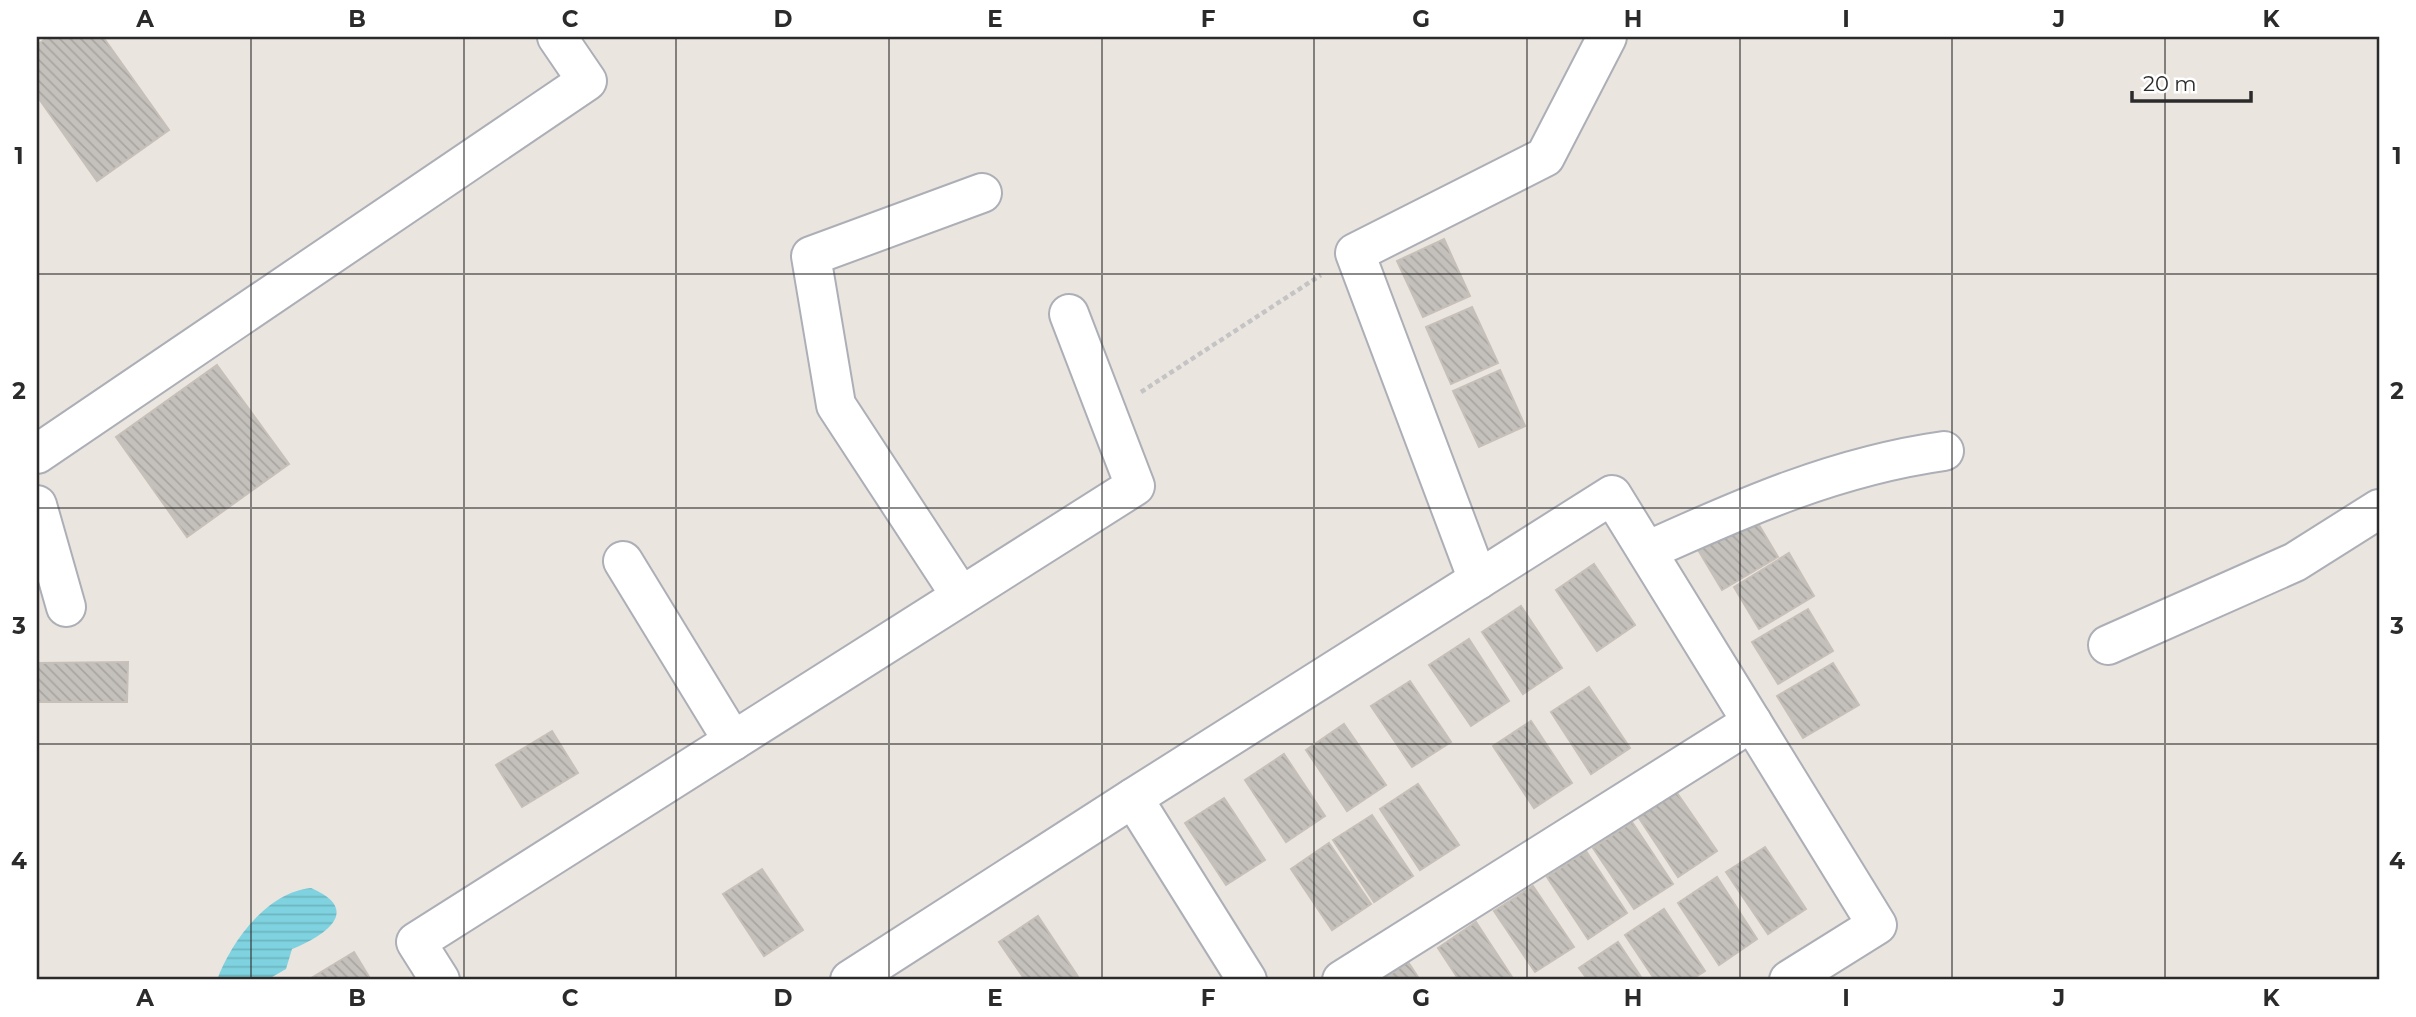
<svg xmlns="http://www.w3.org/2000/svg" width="2416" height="1017" viewBox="0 0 2416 1017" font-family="Montserrat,sans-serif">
	<defs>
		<pattern id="water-rules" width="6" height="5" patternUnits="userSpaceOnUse" patternTransform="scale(1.75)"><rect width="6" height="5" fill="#7fd3e0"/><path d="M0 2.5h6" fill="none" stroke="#6eb5c0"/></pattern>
		<pattern id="building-back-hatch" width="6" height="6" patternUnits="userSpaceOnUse" patternTransform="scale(1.75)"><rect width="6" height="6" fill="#c4c0bb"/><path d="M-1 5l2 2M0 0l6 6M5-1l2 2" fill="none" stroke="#a9a5a1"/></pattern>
	</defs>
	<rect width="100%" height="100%" fill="#ebe5e0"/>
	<!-- water -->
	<path fill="url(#water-rules)" d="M311,888C363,910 325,936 292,949L286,969L267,980H217C231,942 267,892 311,888Z"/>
	<!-- building -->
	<g fill="url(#building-back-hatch)" stroke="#c7c0b9" stroke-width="2">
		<path d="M48,37H103L169,130L97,181L37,96V45Z"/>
		<path d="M1444,239L1470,296L1423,317L1397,261Z"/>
		<path d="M1472,307L1498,363L1451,384L1426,327Z"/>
		<path d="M217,365L289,464L187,537L116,437Z"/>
		<path d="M1500,370L1525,426L1479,447L1453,391Z"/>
		<path d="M1753,515L1778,557L1722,590L1697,548Z"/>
		<path d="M1789,553L1814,596L1759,629L1734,587Z"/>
		<path d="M1594,564L1635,625L1597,651L1556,590Z"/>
		<path d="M1521,606L1562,668L1523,694L1482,632Z"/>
		<path d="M1808,609L1833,651L1778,684L1752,642Z"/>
		<path d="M1469,639L1509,701L1471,726L1429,665Z"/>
		<path d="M128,662L127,702H37V663Z"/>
		<path d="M1833,663L1859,705L1803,738L1777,696Z"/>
		<path d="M1410,681L1451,742L1412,767L1371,706Z"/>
		<path d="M1589,687L1630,748L1591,774L1551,712Z"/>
		<path d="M1531,721L1572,783L1534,808L1493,746Z"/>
		<path d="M1344,724L1386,785L1347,811L1306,750Z"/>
		<path d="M552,731L578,773L522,807L496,765Z"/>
		<path d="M1284,754L1325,816L1286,842L1245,780Z"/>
		<path d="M1418,784L1459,845L1420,870L1380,809Z"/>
		<path d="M1675,790L1717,851L1678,877L1637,815Z"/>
		<path d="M1224,798L1265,860L1226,885L1185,823Z"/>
		<path d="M1372,815L1413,876L1374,902L1333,840Z"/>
		<path d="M1632,822L1673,884L1634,909L1593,848Z"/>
		<path d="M1329,843L1371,904L1332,930L1291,869Z"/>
		<path d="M1765,847L1806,909L1768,934L1726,872Z"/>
		<path d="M1586,851L1627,913L1588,939L1547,877Z"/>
		<path d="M762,869L803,930L764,956L723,894Z"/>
		<path d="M1717,877L1757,939L1719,965L1678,903Z"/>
		<path d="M1533,886L1574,947L1535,972L1494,911Z"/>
		<path d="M1664,909L1705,971L1691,980H1655L1625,935Z"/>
		<path d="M1038,916L1079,978L1075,980H1025L999,942Z"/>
		<path d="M1476,922L1514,980H1459L1438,948Z"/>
		<path d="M1618,942L1643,980H1588L1579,968Z"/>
		<path d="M354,952L371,980H308Z"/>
		<path d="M1408,962L1420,980H1382Z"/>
	</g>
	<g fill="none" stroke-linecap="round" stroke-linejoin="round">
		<defs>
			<g id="minor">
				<path d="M37,454L587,81L557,37"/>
				<path d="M37,505L66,607"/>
				<path d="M1647,551C1744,507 1837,466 1944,451"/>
				<path d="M623,561L733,741"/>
				<path d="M1478,580L1355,253L1545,157L1607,37"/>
				<path d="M961,596L836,405L811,256L982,193"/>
				<path d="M2108,645L2295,562L2379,509"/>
				<path d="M1133,798L1247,980"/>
				<path d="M440,980L416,942L1135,486L1069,314"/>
				<path d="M850,980L1133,798L1612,495L1877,925L1789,980"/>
				<path d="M1342,980L1752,722"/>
			</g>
		</defs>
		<!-- minor casing -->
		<use href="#minor" stroke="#acafb6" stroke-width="42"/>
		<!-- path -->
		<path stroke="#c4c4c4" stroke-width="4.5" stroke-dasharray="5 3.5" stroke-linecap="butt" d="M1141,392L1321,275"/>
		<!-- minor -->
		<use href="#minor" stroke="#fff" stroke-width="38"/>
	</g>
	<!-- grid -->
	<path fill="none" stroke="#2b2b2b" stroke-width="2" stroke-opacity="0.55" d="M251,37V980M464,37V980M676,37V980M889,37V980M1102,37V980M1314,37V980M1527,37V980M1740,37V980M1952,37V980M2165,37V980M37,274H2379M37,508H2379M37,744H2379"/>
	<!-- border -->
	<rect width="2416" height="1017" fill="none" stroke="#ffffff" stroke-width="77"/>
	<!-- scale -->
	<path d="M2132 91v10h119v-10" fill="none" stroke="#2b2b2b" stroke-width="3.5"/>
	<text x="2143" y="91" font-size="21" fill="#2b2b2b" stroke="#ffffff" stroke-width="5" paint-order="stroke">20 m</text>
	<rect x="38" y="38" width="2340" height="940" fill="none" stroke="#2b2b2b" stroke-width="2.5"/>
	<g font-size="23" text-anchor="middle" font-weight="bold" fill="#2b2b2b">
		<text x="145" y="27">A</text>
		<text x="357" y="27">B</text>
		<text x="570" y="27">C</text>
		<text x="783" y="27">D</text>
		<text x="995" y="27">E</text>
		<text x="1208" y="27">F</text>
		<text x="1421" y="27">G</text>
		<text x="1633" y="27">H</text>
		<text x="1846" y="27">I</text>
		<text x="2059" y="27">J</text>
		<text x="2271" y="27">K</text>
		<text x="19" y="164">1</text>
		<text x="2397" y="164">1</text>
		<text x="19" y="399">2</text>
		<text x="2397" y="399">2</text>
		<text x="19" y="634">3</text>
		<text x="2397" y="634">3</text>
		<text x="19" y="869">4</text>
		<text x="2397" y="869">4</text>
		<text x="145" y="1006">A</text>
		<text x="357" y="1006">B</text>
		<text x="570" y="1006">C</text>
		<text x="783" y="1006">D</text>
		<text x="995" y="1006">E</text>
		<text x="1208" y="1006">F</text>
		<text x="1421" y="1006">G</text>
		<text x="1633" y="1006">H</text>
		<text x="1846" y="1006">I</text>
		<text x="2059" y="1006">J</text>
		<text x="2271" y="1006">K</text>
	</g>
</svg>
